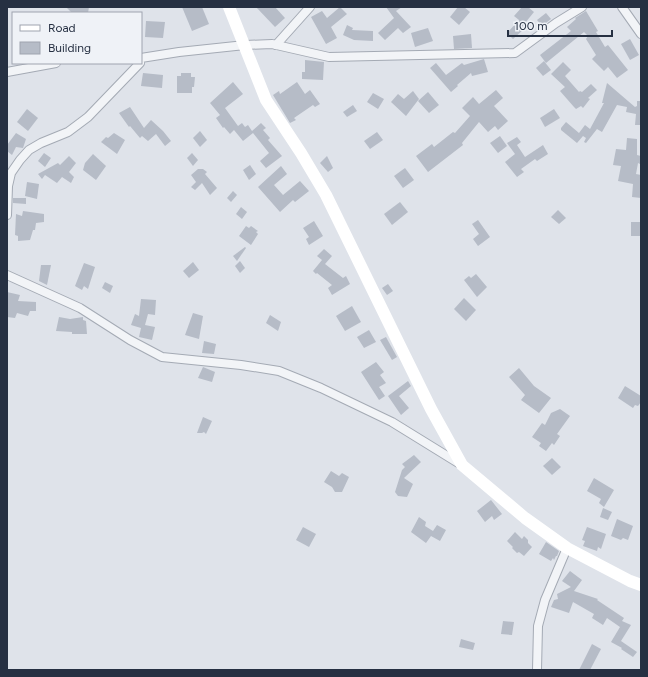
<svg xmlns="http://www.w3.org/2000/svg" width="648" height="677" viewBox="0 0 648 677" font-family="Figtree,sans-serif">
	<rect width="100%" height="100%" fill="#dfe3ea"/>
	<!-- building -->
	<g fill="#b6bcc7">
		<path d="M66,7H89L88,13H72Z"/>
		<path d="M182,7H202L209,24L192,31Z"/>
		<path d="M256,7H275L285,18L275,27Z"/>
		<path d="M340,7L347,14L331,27L337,38L326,44L311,17L322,11L327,18Z"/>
		<path d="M386,7H402L396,11L411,27L403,33L398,28L385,40L378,33L394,18Z"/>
		<path d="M458,7H464L470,12L459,25L450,17Z"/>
		<path d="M522,7H528L534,12L521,28L523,30L513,39L507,33L519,20L514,16Z"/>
		<path d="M586,11L598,31L596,32L605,47L608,45L628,70L617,78L608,67L604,71L592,59L596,55L586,39L588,36L584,32L546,63L540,55L571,31L567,27L576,19L575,18Z"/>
		<path d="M546,13L551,19L542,26L537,20Z"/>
		<path d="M146,21L165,22L163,38L145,37Z"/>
		<path d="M347,25L353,28L352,30L373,31V41L354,40L343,35Z"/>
		<path d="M428,28L433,41L415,47L411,33Z"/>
		<path d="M471,34L472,48L454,49L453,36Z"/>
		<path d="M630,39L639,55L630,60L621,44Z"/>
		<path d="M484,59L488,72L472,76L471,73L457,85L458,86L451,92L430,68L436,63L446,75L462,63L464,65Z"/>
		<path d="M305,60L324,62L323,80L302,79V72H305Z"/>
		<path d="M544,61L551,70L543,76L536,68Z"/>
		<path d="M563,62L571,70L565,76L579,92L580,91L582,92L591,84L597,90L588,98L590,99L583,108L581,106L576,109L574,107L560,91L565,87L551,74Z"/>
		<path d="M143,73L163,75L162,88L141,86Z"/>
		<path d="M181,73H191V77H195L194,87H192V93H177V76H181Z"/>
		<path d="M233,82L243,94L225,108L238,126L242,123L245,127L248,125L252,131L261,123L266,128L263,130L270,138L268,140L282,156L266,168L260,161L269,153L253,133L243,141L234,130L230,134L224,127L223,128L216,118L220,115L210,103Z"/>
		<path d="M297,82L305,94L310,90L320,104L315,107L313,105L294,118L296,120L290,123L273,95L279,91L280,94Z"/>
		<path d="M607,83L635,107L637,106V101H641V125H635L636,114L626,112L627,107L617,105L602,132L597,129L586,143L584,142L586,138L583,136L577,143L561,130V128L566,122L579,133L585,125L590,129L604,103H602Z"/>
		<path d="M496,90L503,98L494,106L508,121L498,130L495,126L488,132L479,122L462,143L463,145L428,172L416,156L432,144L434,147L453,132L455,133L470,116L462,108L473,97L479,104Z"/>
		<path d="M413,91L419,99L406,116L391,102L398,94L404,99Z"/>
		<path d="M428,92L439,105L429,113L418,101Z"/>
		<path d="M373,93L384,99L378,109L367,102Z"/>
		<path d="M353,105L357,111L347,117L343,112Z"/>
		<path d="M130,107L144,128L151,120L163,131L171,141L165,146L156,134L148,141L142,136L140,138L130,126L129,127L119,113Z"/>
		<path d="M27,109L38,118L28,131L17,122Z"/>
		<path d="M554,109L560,118L545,127L540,118Z"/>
		<path d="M200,131L207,140L200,147L193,138Z"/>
		<path d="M377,132L383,140L370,149L364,141Z"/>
		<path d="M16,133L26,139L23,148L16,147L12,155L7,151V145Z"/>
		<path d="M114,133L125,140L117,154L101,142L106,137L108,138Z"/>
		<path d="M500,136L507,146L498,153L490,143Z"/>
		<path d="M517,137L521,142L517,145L525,157L543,145L548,154L537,161L535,159L521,169L524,172L517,177L505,162L515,154L507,143Z"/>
		<path d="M627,138L637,139V155L641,156L640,164L638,163L636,174L641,175V198L632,197L633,184L618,181L621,166L613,165L616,149L626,150Z"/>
		<path d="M44,153L51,158L45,167L38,161Z"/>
		<path d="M192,153L198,160L193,166L187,158Z"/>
		<path d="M93,154L106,166L96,180L83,170L85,163Z"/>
		<path d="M69,156L76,163L69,172L74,177L71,183L62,177L57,183L45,175L42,179L38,174L58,163L60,165Z"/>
		<path d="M327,156L333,168L328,172L320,163Z"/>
		<path d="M250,165L256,174L249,180L243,170Z"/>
		<path d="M281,166L287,174L274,185L283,195L300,181L309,191L295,202L293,200L280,212L258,187Z"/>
		<path d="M405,168L414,180L403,188L394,176Z"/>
		<path d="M198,169H203L207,172L205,174L217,188L210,195L202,183L195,190L191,187L196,182L191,175Z"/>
		<path d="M27,182L39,184L37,199L25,196Z"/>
		<path d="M233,191L237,195L231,202L227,198Z"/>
		<path d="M13,198H26V204L13,203Z"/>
		<path d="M400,202L408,212L392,225L384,214Z"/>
		<path d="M241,207L247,212L242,219L236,214Z"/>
		<path d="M558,210L566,218L559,224L551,217Z"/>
		<path d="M23,211L44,214V222L36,223L35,230H33L30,240L18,241V236L15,235L16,214L22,216Z"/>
		<path d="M478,220L490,237L478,246L473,239L479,234L472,224Z"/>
		<path d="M314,221L323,236L309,245L306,239L309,237L303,228Z"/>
		<rect x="631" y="222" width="10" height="14"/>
		<path d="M246,226L249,228L251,226L258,231L256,232L258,234L251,245L239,236Z"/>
		<path d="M245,247L246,248L237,261L233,256Z"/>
		<path d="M324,249L332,256L325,264L343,278L346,276L350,284L332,295L328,288L332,285L317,273L316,274L313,271L322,260L317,256Z"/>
		<path d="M240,261L245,268L240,273L235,266Z"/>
		<path d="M193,262L199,270L189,278L183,271Z"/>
		<path d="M84,263L95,267L88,289L84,286L82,290L75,286Z"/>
		<path d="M41,265H51L47,285L39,281Z"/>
		<path d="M476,274L487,287L477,297L464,280L469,276L471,278Z"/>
		<path d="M105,282L113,286L110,293L102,288Z"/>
		<path d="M388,284L393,291L387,295L382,288Z"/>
		<path d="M7,292L20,295L18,301L36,302V311H30L28,316L17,313L15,318L7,317Z"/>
		<path d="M464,298L476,310L466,321L454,309Z"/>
		<path d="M141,299L156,300L155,315L148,314L145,325L155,327L152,340L139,337L141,328L131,325L135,314L139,316Z"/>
		<path d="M352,306L361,322L345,331L336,316Z"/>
		<path d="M193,313L203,316L199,339L185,335Z"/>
		<path d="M270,315L281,322L278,331L266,323Z"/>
		<path d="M59,317L70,319L83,317V320L86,321L87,334H72V332L56,331Z"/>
		<path d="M369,330L376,342L364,348L357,337Z"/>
		<path d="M386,337L397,357L392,360L380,340Z"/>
		<path d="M204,341L216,344L214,354L202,353Z"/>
		<path d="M376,362L384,372L380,375L386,383L379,387L385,396L379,400L361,372Z"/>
		<path d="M203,367L215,372L212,382L198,378Z"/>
		<path d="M519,368L534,386L551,398L539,413L521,400L525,395L509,377Z"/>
		<path d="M408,381L411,386L399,396L409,408L401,415L388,396Z"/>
		<path d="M625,386L641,396V402L638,406L635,405L633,408L618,398Z"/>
		<path d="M560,409L570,416L557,434L560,436L554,445L552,443L546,451L539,446L541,443L532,437L542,423L545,425L551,413Z"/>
		<path d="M203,417L212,421L206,434L204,432L202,433H197Z"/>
		<path d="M414,455L421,462L404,478L413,484L407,497L398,496L395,492L402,470L405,467L402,464Z"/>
		<path d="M552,458L561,467L552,475L543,466Z"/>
		<path d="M331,471L339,476L342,473L349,477L342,492H335L332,487L324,482Z"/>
		<path d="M594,478L614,490L604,507L599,503L601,499L587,491Z"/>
		<path d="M491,500L502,514L494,520L492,516L485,522L477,511Z"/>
		<path d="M603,508L612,512L608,520L600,517Z"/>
		<path d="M419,517L426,522L425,526L433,531L437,525L446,530L440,541L431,536L426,543L411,532Z"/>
		<path d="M617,519L633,526L628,540L623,538L621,540L611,536Z"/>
		<path d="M303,527L316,534L309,547L296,540Z"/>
		<path d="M587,527L606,534L601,549L598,547L597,551L583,546L585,541L582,540Z"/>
		<path d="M515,532L522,539L524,536L528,540V543L532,547L524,556L519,552L517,553L512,548L513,547L507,541Z"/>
		<path d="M546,542L559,551L557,556H556L554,560L553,558L551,561L539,554Z"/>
		<path d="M570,571L582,580L574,591L598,599L597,600L624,618L622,621L631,625L621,641L637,652L633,657L621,649L622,648L611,642L620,627L607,618L603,625L592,618L594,614L573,602L569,613L551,607L554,600L558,599L557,594L571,587L562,581Z"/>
		<path d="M503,621L514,622L512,635L501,634Z"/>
		<path d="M461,639L475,643L473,650L459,647Z"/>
		<path d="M592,644L601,649L590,670H579Z"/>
	</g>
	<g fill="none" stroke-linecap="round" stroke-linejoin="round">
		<defs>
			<g id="street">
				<path d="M622,7L641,34"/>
				<path d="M276,45L310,7"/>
				<path d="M141,58L179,52L245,45L272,44L329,57L515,53L556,23L582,7"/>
				<path d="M7,72L56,63"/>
				<path d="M7,215L8,186L11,173L20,160L29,150L41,143L68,132L88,117L140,63"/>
				<path d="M7,275L80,308L130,340L162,357L241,365L279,371L321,388L392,422L460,464"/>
				<path d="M537,670L538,626L545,600L567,548"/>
			</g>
		</defs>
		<!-- street casing -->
		<use href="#street" stroke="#a4aab4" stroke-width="10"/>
		<!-- street -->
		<use href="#street" stroke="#f2f4f7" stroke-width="8"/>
		<!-- secondary -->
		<path stroke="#fff" stroke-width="12" d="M229,7L266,100L301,153L326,195L431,409L462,465L525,518L567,548L630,581L641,585"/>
	</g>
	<!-- border -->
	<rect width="648" height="677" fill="none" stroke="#263042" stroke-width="16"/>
	<!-- legend -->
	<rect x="12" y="12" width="130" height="52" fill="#eff2f7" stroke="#9fa4af"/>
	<rect x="20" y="25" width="20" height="6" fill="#ffffff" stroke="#9fa4af"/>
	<text x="48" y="32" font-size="12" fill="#263042">Road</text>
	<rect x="20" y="42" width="20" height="12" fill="#b6bcc7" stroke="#9fa4af"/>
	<text x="48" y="52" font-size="12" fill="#263042">Building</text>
	<!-- scale -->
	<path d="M508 30v6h104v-6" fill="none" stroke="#263042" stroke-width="2"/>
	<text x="514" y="30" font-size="12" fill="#263042" stroke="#eff2f7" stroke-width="3" paint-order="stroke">100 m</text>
</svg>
